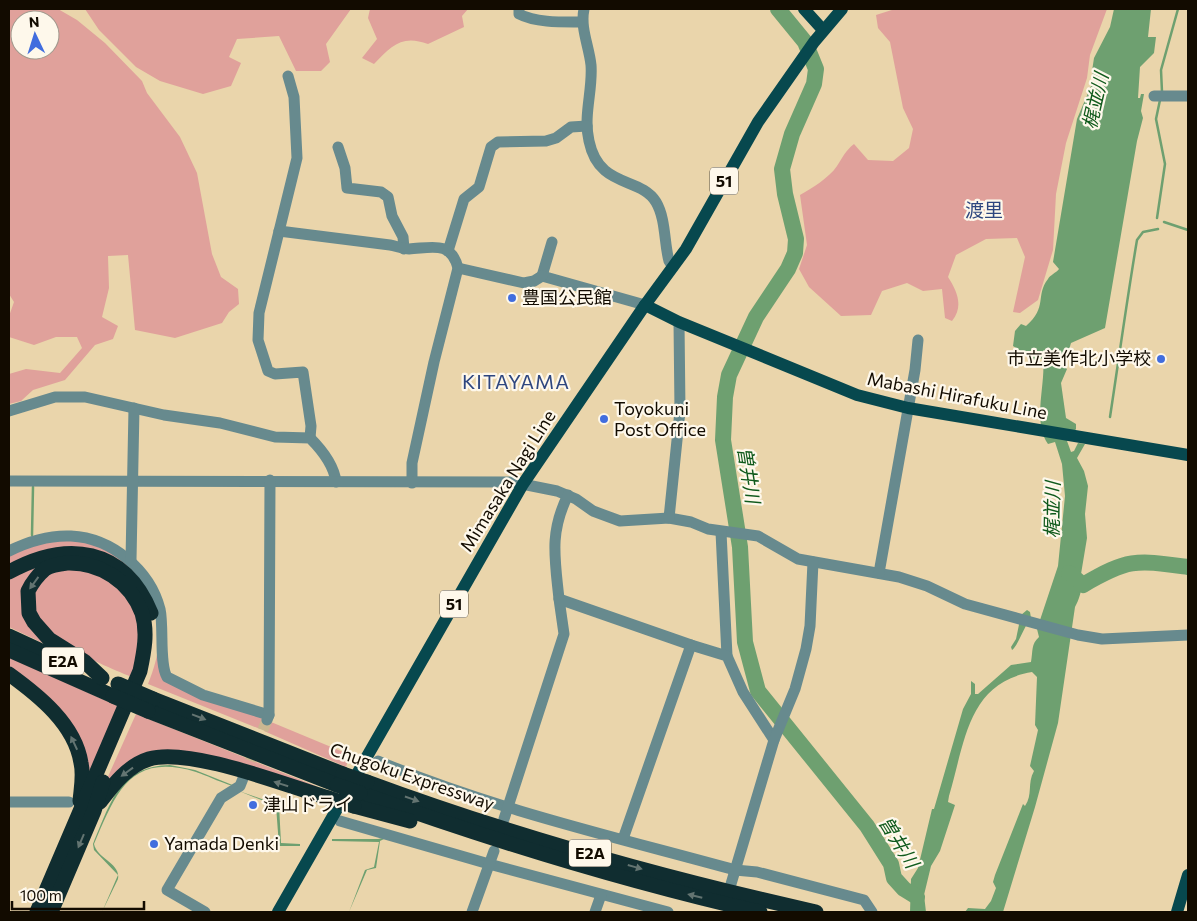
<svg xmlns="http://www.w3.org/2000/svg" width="1197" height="921" viewBox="0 0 1197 921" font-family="Commissioner,'Noto Sans JP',sans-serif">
	<rect width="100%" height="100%" fill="#ead5ab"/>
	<!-- green -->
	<g fill="#e0a19b" fill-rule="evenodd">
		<path d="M9,9H58L77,20L105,43L142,81L147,93L180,137L197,173L212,254L221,277L238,289L239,304L229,312L222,323L175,338L135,330L128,255L108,256L109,288L102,317L118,326L113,339L95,345L65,380L33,390L21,401L9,404V374L26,369L60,373L82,348L77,337H56L34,345L9,337V316L14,302L9,294ZM20,20H50V50H20Z"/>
		<path d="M85,9H351L326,44L330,62L321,71H296L279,36L237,39L229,57L241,63L231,86L203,94L160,81L136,67L99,30Z"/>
		<path d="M370,9H468L462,16L464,27L428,44C402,34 391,46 374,64L362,58L377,39L368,18Z"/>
		<path d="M895,9H1107L1090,55L1087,78L1066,143L1056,194L1053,250L1038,300L1020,313L1013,312L1025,257L1017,238L986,239L956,255L948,277C957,291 964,306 952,321L945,318L942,289L923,291L907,283L882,291L871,315L841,316L809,287L799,269L807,245L800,195C812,188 829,178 837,166C843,157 845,151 854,144L868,160L893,161L909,148L913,129L903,108L890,42L878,28L876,15Z"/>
		<path d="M71,538L103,547L131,565L157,608L161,672L261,716L263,720L260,729L148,684C156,664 164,636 156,614C150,600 140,586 132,573L9,567V554L26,546Z"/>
		<path d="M46,560L26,583L49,646L9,627V576Z"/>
		<path d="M80,566L120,585L140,620L134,678C104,665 22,635 33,592C35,587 41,580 44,575Z"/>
		<path d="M9,657L122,708L86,791L83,752L9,669Z"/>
		<path d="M136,714L316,786L321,789L171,752L102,790Z"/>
		<path d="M271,722L348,754L349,757L346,767L264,731Z"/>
	</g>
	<!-- water -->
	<g fill="#6ea070">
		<path d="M1114,9H1151L1148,37H1156L1154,53L1140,67L1138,98H1140L1141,94H1144L1141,111L1143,118L1137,141L1105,328L1071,343L1068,353L1060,360V364L1067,369L1061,383L1066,418L1076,424V429L1067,441L1071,452L1074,451L1078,443L1085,444L1077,458L1084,471L1088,486L1085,514L1087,538L1081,574C1084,584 1080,598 1075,607L1058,723L1035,807L1003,912H965L968,908L985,909L991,901L996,888L993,882L995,875L1023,804L1025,806C1033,795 1027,783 1034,771L1030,766L1038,730L1035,725L1037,677L1032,672C967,683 965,743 949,796L948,802L955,805L940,851L931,866L924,895L926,912H910L911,879L918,868L932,809H934L963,709L971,694V681L975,684V694H978L1011,665L1031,662C1033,651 1031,644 1039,637L1037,629L1058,566L1065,496L1062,464L1055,442L1048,444C1032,421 1046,385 1043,358L1036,361L1013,346L1015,331L1021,324L1026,326C1048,307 1035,296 1048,279C1050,275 1056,273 1059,269L1053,262L1077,119L1094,79L1092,71L1094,58L1110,27Z"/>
		<path d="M1027,610L1030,612L1031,618C1024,626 1018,646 1012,650L1011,647L1016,639L1021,615Z"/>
		<path d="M170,765L195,770L235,786C228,786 206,775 196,772C130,752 116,793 94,844C97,859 121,863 118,879L102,912L118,875L94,850L93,844C110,804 119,766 170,765Z"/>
		<path d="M239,791L279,805L281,843L300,844V846H279L276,806Z"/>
		<path d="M388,837L380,841L376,868L367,870L349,912L365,870L374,867L379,842L332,841V839H378Z"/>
	</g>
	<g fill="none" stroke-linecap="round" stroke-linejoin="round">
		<!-- stream -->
		<g stroke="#6ea070" stroke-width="2.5">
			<path d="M1162,92L1161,70L1178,9"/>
			<path d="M1157,218L1165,164L1156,119L1160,100"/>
			<path d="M1164,222L1188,230"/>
			<path d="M1110,417C1119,358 1127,299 1137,240L1143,232L1158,229"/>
			<path d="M32,535L33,487"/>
		</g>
		<!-- river -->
		<g stroke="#6ea070" stroke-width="16">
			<path d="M778,9L805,42L816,69L814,84L792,134L782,169L785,194L796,239L795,253L788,269L756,317L729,375L725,397L723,440L740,547L745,642L758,691L867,826L891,864L894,878L904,889L917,897"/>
			<path d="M1069,573L1083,585C1129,558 1136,560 1188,567"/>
		</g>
		<!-- minor-tunnel -->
		<path stroke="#cab791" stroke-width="11" stroke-dasharray="11 5.5" stroke-linecap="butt" d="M244,776L267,720"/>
		<!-- minor -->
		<g stroke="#678a8e" stroke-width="11">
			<path d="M519,9V14C536,23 563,22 582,22"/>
			<path d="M584,9C580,28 589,46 591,65C593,90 583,115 589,141C599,189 640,176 656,202C666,219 664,243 669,261L673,267"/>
			<path d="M288,76L294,97L297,158L259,313L258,340L268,371L275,374L303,372L311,426L310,438"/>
			<path d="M1154,96H1188"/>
			<path d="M338,147L345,168L347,188L381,192L388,197L392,216L403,237L404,249"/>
			<path d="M279,231L390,245C396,246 403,249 409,249C431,248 451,240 458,268L434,362L412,463V483"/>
			<path d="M552,242L542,276L645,305"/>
			<path d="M448,251L464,199L479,187L491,147L498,142L546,141L556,138L571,127L587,126"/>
			<path d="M458,268L524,283L534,281L542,276"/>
			<path d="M9,411L55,397H85L164,415L220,423L275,437L310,438C322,450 334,465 336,482"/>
			<path d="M9,481L512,482L557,491L576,499L593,511L620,521L669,518L691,522L708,529L758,536L798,559L899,577L927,586L965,604L1078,635L1102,639L1188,635"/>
			<path d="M669,518L680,411L679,322"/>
			<path d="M721,532L727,656"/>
			<path d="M9,551C29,541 49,535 71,536C112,538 150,570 160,609C164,627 159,664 167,677L203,695L269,715"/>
			<path d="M131,560L134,408"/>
			<path d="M879,573L915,370L918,340"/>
			<path d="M559,599C555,559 549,533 568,495"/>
			<path d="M691,645L727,656L743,692L774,740"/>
			<path d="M267,720L269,715L270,480"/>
			<path d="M378,761C493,809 615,837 735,870L757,872L864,900L872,912"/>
			<path d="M9,802H69"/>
			<path d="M504,819L564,634L559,599L691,645L623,839"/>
			<path d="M340,821L489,864L668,912"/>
			<path d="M731,884L774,740L795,689L806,649L810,626L813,562"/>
			<path d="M205,912L167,890L221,798L240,786L244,776"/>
			<path d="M472,912L494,851"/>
			<path d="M595,912L601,895"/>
		</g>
		<!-- major -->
		<g stroke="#07484e" stroke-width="12">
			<path d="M804,9L823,30"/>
			<path d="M645,305L679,322L857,395L908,408L1188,455"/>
			<path d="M278,912L523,484L645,305L686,249L758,122L814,42L842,9"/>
			<path d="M1177,912L1188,875"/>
		</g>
		<!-- highway -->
		<g stroke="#102d30" stroke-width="15">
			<path d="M9,572C67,540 124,547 151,613"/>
			<path d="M9,636L76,667"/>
			<path d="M9,650L113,696"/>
			<path d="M9,674C38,695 75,724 81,763C84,775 81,789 80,801"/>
			<path d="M153,699L343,774"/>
			<path d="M148,711L337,785"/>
			<path d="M367,782C513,836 664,878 816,912"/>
			<path d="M360,793C491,840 624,881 760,912"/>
			<path d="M100,802C113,785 127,766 149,759C189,747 285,785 328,798"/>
			<path d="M354,806L410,821"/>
			<path d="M37,912L140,671C144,652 148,632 142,613C130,581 100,562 67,563C59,564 51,565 45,569C38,575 32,583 28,591L29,613L34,622L49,639L84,661L102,678"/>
			<path d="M51,912L94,811L103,782"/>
		</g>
		<!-- highway-bridge -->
		<g stroke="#102d30" stroke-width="15">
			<path d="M118,684L153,699"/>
			<path d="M113,696L148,711"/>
			<path d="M343,774L367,782"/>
			<path d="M337,785L360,793"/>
			<path d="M328,798L354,806"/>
		</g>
	</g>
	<!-- one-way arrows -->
	<defs><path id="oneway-solid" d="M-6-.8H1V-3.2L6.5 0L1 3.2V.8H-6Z" transform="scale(1.25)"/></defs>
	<g fill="#637471">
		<use href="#oneway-solid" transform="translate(34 583) rotate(126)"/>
		<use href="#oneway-solid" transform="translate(199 717) rotate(21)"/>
		<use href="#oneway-solid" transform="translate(74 743) rotate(-115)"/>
		<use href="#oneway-solid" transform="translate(127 772) rotate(144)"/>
		<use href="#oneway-solid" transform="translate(281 784) rotate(-163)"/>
		<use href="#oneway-solid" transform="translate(412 799) rotate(19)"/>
		<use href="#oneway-solid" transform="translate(81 841) rotate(113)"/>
		<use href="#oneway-solid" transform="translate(635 867) rotate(16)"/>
		<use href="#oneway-solid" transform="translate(695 896) rotate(-166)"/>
	</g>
	<!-- markers -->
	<g fill="#416dde" stroke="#fef8eb" stroke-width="2">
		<circle cx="512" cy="298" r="5"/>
		<circle cx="1161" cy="359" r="5"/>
		<circle cx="604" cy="419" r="5"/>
		<circle cx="253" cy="805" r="5"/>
		<circle cx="154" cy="844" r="5"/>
	</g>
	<g text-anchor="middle" stroke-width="4.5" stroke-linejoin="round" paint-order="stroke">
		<!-- shield labels -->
		<g fill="#fef8eb" stroke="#595246" stroke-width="1">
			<rect x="710" y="167.5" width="28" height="27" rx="4"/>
			<rect x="440" y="590.5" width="28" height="27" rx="4"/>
			<rect x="42" y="647.5" width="42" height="27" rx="4"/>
			<rect x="569" y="839.5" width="42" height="27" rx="4"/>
		</g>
		<g font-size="16" font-weight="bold" fill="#120b00">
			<text x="724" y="187">51</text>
			<text x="454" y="610">51</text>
			<text x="63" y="667">E2A</text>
			<text x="590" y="859">E2A</text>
		</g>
		<!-- poi labels -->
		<g font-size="18" fill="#120b00" stroke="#fef8eb" text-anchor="start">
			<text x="522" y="304">豊国公民館</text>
			<text x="1151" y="365" text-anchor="end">市立美作北小学校</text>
			<text x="614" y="415">Toyokuni<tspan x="614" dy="21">Post Office</tspan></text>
			<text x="263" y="811">津山ドライ</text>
			<text x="164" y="850">Yamada Denki</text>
		</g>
		<!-- street labels -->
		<g font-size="18" fill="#120b00" stroke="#fef8eb">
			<text transform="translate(957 396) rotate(11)" y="6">Mabashi Hirafuku Line</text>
			<text transform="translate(508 481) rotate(-58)" y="6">Mimasaka Nagi Line</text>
			<text transform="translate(412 777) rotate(19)" y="6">Chugoku Expressway</text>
		</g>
		<!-- water labels -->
		<g font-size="19" font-style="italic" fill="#105a1c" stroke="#fef8eb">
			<text transform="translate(1095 101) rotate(-77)" y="7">梶並川</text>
			<text transform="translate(749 475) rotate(81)" y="7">曽井川</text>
			<text transform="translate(1052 510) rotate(-89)" y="7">梶並川</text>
			<text transform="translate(899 842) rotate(58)" y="7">曽井川</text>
		</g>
		<!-- neighbourhood labels -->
		<g font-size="19" fill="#2e467f" stroke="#fef8eb">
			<text x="984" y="217">渡里</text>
		</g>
		<!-- quarter labels -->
		<g font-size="20" letter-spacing="1" fill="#2e467f" stroke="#fef8eb">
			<text x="516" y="389">KITAYAMA</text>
		</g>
	</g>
	<!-- border -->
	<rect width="1197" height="921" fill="none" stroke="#120b00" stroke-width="20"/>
	<!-- north arrow -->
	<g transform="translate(35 35) rotate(356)"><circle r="24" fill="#fef8eb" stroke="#a0998d"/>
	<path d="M0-4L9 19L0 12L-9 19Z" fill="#416dde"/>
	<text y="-8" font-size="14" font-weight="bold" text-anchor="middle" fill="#120b00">N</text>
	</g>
	<!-- scale -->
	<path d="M12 901v8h132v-8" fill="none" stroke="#120b00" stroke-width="2.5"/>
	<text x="20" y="901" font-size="15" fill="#120b00" stroke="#fef8eb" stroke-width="4" paint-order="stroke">100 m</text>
</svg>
